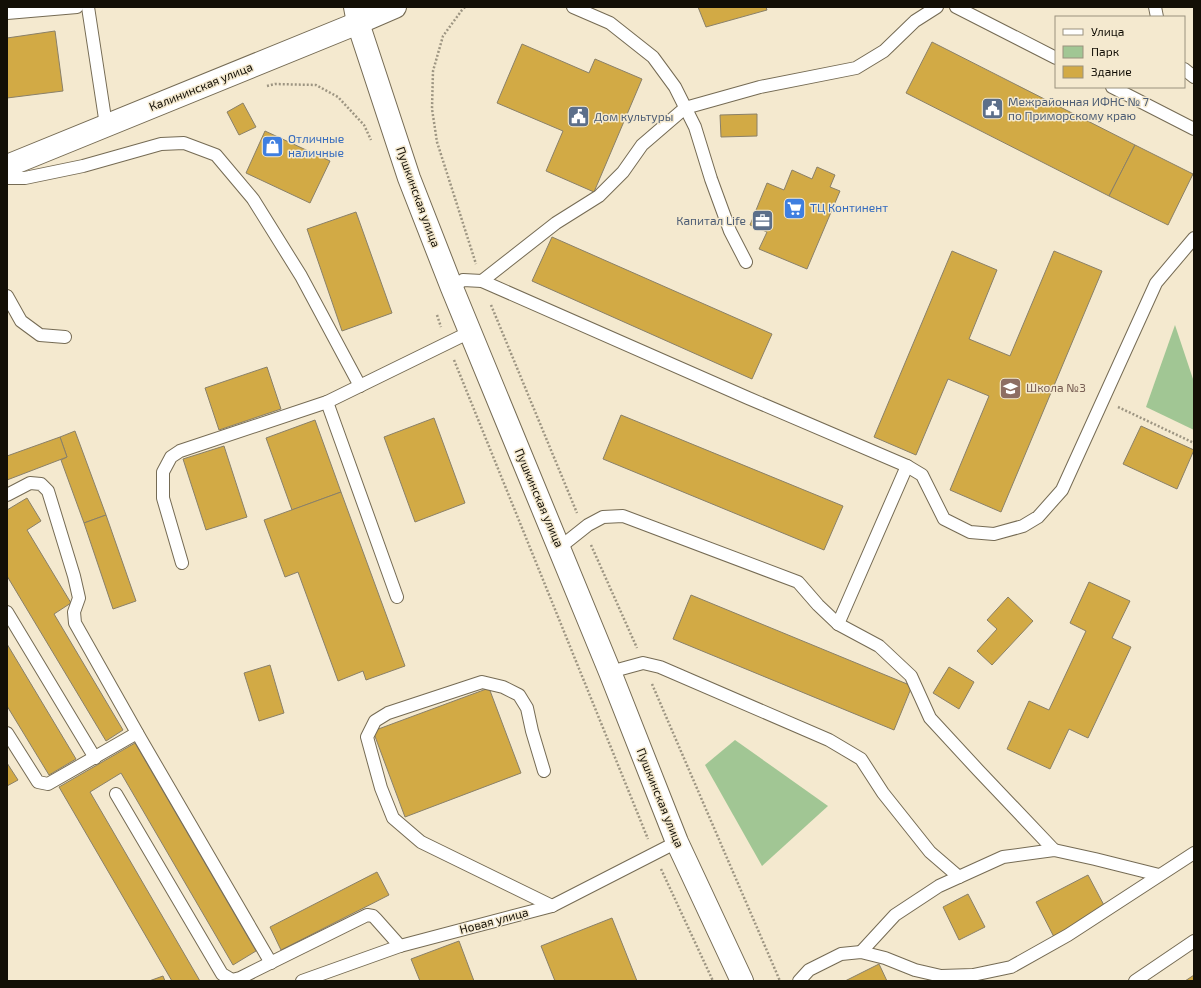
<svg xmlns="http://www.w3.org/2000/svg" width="1201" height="988" viewBox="0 0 1201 988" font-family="'Exo 2',sans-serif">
	<rect width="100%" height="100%" fill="#f4e9cf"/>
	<!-- green -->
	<g fill="#a1c694">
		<path d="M1175,325L1194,382V430L1146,407Z"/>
		<path d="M735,740L828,806L762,866L705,765Z"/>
	</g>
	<!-- building -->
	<g fill="#d2aa45" stroke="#8a8068">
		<path d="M698,7H766L767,10L706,27Z"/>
		<path d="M55,31L63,91L7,98V38Z"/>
		<path d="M932,42L1135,145L1109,196L906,93Z"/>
		<path d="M522,44L589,73L595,59L642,79L594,192L546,171L563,131L497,103Z"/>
		<path d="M243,103L256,127L239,135L227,112Z"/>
		<path d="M757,114V136L721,137L720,115Z"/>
		<path d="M265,131L330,161L310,203L246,173Z"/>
		<path d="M1135,145L1193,174L1168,225L1109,196Z"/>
		<path d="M817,167L835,175L830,187L840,191L807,269L759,249L767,232L750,225L767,183L784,190L792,170L812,179Z"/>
		<path d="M356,212L392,313L342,331L307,229Z"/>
		<path d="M552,237L772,334L752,379L532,281Z"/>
		<path d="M952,251L997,270L969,339L1010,356L1054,251L1102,271L1001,512L950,490L989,396L948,379L916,455L874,437Z"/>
		<path d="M267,367L281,409L219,430L205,388Z"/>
		<path d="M621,415L843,506L824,550L603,459Z"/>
		<path d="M434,418L465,503L415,522L384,437Z"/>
		<path d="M315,420L341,492L292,510L266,438Z"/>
		<path d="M1141,426L1194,450L1177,489L1123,464Z"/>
		<path d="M75,431L106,515L84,523L61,460L67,457L60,437Z"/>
		<path d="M60,437L67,457L7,480V456Z"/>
		<path d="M224,446L247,517L206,530L183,459Z"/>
		<path d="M341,492L405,666L366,680L363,671L338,681L298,572L285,577L264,520Z"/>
		<path d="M27,498L41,521L27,530L71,603L54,614L123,730L106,741L7,576V510Z"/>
		<path d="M106,515L136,601L113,609L84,523Z"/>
		<path d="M1089,582L1130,601L1112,638L1131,647L1088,738L1069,729L1050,769L1007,749L1029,701L1049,710L1086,631L1070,623Z"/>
		<path d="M691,595L912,686L894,730L673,639Z"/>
		<path d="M1008,597L1033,621L992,665L977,651L997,629L987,620Z"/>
		<path d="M7,644L76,759L49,775L7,706Z"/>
		<path d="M270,665L284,713L259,721L244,673Z"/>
		<path d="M949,667L974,682L959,709L933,693Z"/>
		<path d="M489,688L521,773L405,817L373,731Z"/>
		<path d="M135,743L256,951L233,965L121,773L90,792L200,981H172L59,787Z"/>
		<path d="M7,763L18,780L7,786Z"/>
		<path d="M377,872L389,895L281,950L270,927Z"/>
		<path d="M1088,875L1106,909L1054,937L1036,902Z"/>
		<path d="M968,894L985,927L959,940L943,907Z"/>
		<path d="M612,918L637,981H555L541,946Z"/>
		<path d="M459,941L474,981H420L411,959Z"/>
		<path d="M879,964L887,981H845Z"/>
		<path d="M1194,975V981H1185Z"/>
		<path d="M163,976L165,981H149Z"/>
	</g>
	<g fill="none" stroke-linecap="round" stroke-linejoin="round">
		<defs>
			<g id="lane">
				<path d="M88,7L106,125"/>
				<path d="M573,7L610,23L653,57L675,87L695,127L711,179L730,231L746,262"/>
				<path d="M956,7L1056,58"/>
				<path d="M1155,7L1157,17"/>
				<path d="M7,13L77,7"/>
				<path d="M1184,69L1194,77"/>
				<path d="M1112,87L1194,129"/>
				<path d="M7,178H25L83,166L161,144L184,143L216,155L253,199L301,276L360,386"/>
				<path d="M482,281L556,223L599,196L623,172L642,145L685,108L760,87L856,68L884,51L915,21L937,7"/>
				<path d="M452,288L463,280L482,281L748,398L907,466L922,475L944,519L970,532L994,534L1023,526L1038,517L1062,490L1156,283L1194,238"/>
				<path d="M7,296L21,321L40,335L65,337"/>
				<path d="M327,402L397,597"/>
				<path d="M7,495L30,483L41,484L48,491L74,576L79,598L74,612L75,623L140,738L271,963"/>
				<path d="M559,548L588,525L603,517L623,516L798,582L818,605L838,624L879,646L911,676L930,718L978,770L1054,850"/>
				<path d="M182,563L163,498V472L171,457L180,451L327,402L470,332"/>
				<path d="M7,612L95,758"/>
				<path d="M838,624L907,466"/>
				<path d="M610,672L643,663L660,667L829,740L861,759L883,793L930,852L959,877"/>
				<path d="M7,733L38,782L48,784L137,733"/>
				<path d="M544,771L532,731L527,708L519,695L503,687L482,682L388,713L375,721L367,737L381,788L393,818L421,842L552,906"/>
				<path d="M116,794L222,974L232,980L240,978L367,915L373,916L376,919L400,946"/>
				<path d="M861,952L895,915L939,886L1003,857L1054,850L1095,859L1159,875"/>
				<path d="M302,981L400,946L552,906L677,842"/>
				<path d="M799,981L809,970L841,954L861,952L885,958L915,970L941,976L973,975L1011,967L1068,935L1194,853"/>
				<path d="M1135,981L1194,941"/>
			</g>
			<path id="street" d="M7,166L358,23"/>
			<g id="secondary">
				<path d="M355,7L358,23L409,178L452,288L610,672L677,842L742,981"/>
				<path d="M358,23L395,7"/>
			</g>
		</defs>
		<!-- lane casing -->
		<use href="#lane" stroke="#756b54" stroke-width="14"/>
		<!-- street casing -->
		<use href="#street" stroke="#756b54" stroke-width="24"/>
		<!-- secondary casing -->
		<use href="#secondary" stroke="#756b54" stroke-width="24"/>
		<!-- path -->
		<g stroke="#9d9582" stroke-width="2.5" stroke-dasharray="2 2" stroke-linecap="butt">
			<path d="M465,7L462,10L443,36L433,71L432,109L437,142L476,264"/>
			<path d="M267,86L275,84L316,85L338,97L364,125L371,140"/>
			<path d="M491,305L577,513"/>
			<path d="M437,315L441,327"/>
			<path d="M454,360L648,839"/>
			<path d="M1118,407L1194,443"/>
			<path d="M591,545L637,648"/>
			<path d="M652,684L780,981"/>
			<path d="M661,869L713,981"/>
		</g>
		<!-- lane -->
		<use href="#lane" stroke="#fff" stroke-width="12"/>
		<!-- street -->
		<use href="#street" stroke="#fff" stroke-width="22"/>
		<!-- secondary -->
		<use href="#secondary" stroke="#fff" stroke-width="22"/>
	</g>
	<!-- icons -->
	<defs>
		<symbol id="civic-square" viewBox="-11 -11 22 22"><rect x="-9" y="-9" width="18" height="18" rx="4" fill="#5c6f8a" stroke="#f4e9cf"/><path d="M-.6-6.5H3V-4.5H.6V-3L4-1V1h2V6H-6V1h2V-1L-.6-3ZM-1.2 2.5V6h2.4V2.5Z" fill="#fff"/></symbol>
		<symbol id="shop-square" viewBox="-11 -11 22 22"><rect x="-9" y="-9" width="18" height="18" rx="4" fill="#3f7fe0" stroke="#f4e9cf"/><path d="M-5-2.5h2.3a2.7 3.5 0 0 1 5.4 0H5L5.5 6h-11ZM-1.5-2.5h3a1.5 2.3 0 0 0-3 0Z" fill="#fff"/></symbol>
		<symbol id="supermarket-square" viewBox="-11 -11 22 22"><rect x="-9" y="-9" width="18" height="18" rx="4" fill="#3f7fe0" stroke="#f4e9cf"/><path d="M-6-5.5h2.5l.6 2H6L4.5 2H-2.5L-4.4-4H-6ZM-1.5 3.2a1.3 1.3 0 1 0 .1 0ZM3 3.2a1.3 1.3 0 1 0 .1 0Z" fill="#fff"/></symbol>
		<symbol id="office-square" viewBox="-11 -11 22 22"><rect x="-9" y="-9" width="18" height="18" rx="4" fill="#5c6f8a" stroke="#f4e9cf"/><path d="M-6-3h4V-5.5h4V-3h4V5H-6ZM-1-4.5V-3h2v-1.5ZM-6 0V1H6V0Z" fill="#fff"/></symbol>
		<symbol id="school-square" viewBox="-11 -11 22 22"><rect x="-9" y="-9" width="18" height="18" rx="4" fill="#8d6e63" stroke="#f4e9cf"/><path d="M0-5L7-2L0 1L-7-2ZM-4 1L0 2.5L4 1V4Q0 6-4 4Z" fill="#fff"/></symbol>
	</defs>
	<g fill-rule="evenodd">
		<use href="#civic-square" x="980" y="96" width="25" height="25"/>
		<use href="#civic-square" x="566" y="104" width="25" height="25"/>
		<use href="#shop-square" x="260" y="134" width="25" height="25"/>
		<use href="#supermarket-square" x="782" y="196" width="25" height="25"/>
		<use href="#office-square" x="750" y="208" width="25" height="25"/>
		<use href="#school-square" x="998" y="376" width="25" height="25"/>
	</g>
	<g text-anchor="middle" stroke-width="3" stroke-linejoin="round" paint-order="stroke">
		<!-- street labels -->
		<g font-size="12" fill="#130f06" stroke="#f4e9cf">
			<text transform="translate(201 87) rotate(-22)" y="4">Калининская улица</text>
			<text transform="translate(418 197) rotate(70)" y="4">Пушкинская улица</text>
			<text transform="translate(539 498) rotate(67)" y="4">Пушкинская улица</text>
			<text transform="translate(660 798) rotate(68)" y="4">Пушкинская улица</text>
			<text transform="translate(494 921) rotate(-15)" y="4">Новая улица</text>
		</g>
		<!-- service labels -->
		<g font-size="12" fill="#4e5e75" stroke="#f4e9cf" text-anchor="start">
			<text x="1008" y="106">Межрайонная ИФНС № 7<tspan x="1008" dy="14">по Приморскому краю</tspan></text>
			<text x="594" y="121">Дом культуры</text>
			<text x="746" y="225" text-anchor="end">Капитал Life</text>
		</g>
		<!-- shop labels -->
		<g font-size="12" fill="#366cbe" stroke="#f4e9cf" text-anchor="start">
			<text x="288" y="143">Отличные<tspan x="288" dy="14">наличные</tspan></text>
			<text x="810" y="212">ТЦ Континент</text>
		</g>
		<!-- education labels -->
		<g font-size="12" fill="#785e54" stroke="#f4e9cf" text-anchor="start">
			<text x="1026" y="392">Школа №3</text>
		</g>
	</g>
	<!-- border -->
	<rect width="1201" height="988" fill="none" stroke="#130f06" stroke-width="16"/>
	<!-- legend -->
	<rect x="1055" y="16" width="130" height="72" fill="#f4e9cf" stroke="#9a927f"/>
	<rect x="1063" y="29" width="20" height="6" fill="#ffffff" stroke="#9a927f"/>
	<text x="1091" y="36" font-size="12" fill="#130f06">Улица</text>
	<rect x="1063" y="46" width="20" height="12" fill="#a1c694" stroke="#9a927f"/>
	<text x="1091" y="56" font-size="12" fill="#130f06">Парк</text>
	<rect x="1063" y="66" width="20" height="12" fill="#d2aa45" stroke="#9a927f"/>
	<text x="1091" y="76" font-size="12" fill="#130f06">Здание</text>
</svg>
